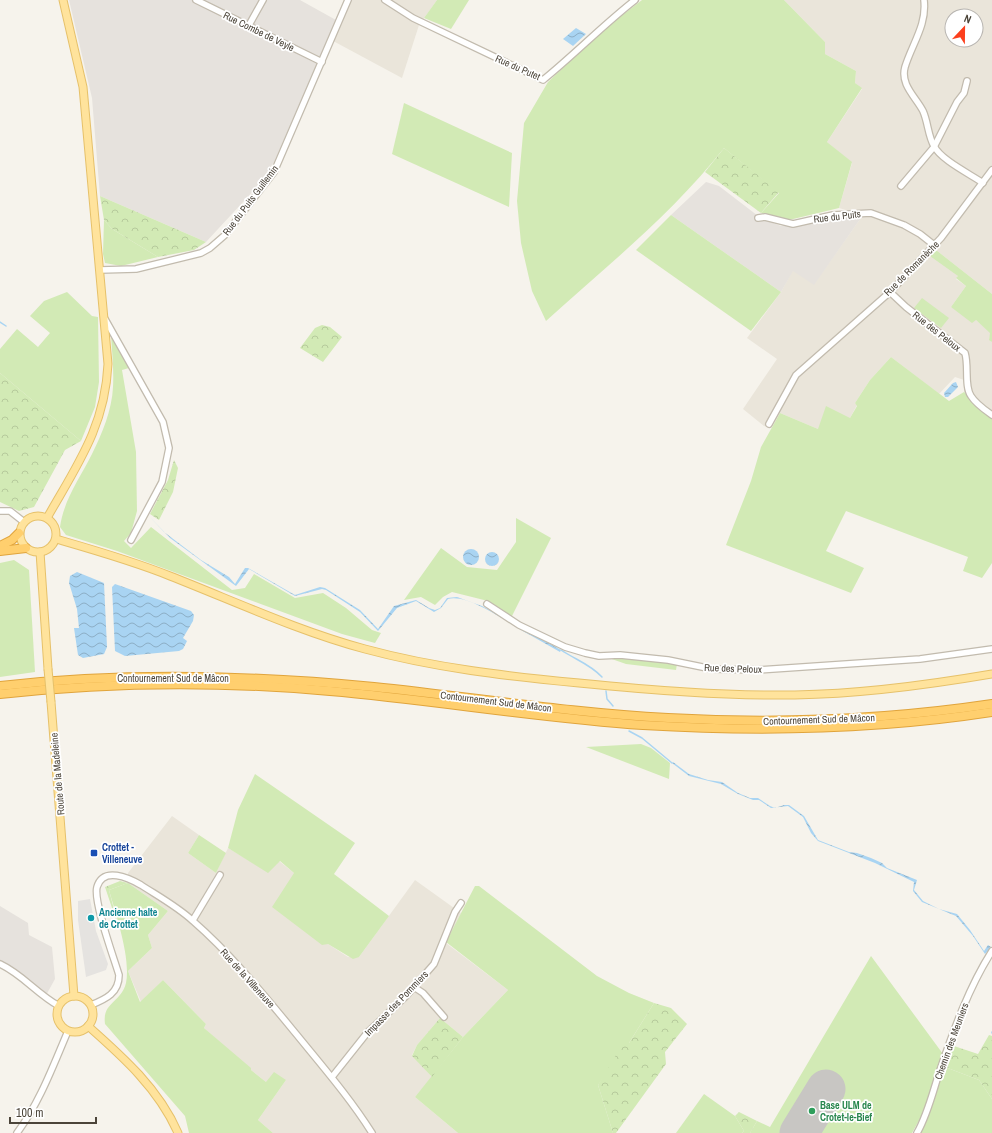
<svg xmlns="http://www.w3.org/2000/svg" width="992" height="1133" viewBox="0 0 992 1133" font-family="'Archivo Narrow',sans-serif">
	<defs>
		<pattern id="forest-crowns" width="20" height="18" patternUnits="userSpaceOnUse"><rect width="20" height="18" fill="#d2eab5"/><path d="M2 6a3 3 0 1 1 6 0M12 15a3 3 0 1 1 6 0" fill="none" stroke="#b6ca9c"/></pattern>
		<pattern id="water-waves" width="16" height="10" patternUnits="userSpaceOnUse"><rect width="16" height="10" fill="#a9d4f2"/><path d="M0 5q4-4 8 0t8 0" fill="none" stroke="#8caec5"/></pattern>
	</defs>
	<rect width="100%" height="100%" fill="#f6f3ec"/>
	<!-- residential -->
	<g fill="#eae5da" fill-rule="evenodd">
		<path d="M344,0H437L419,25L402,78L335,42L328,37Z"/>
		<path d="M784,0H992V294L936,250L958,276L956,279L966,286L951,307L976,320L991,333L989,339L992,342V418L964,392V380L955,377L939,394L891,357L870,380L855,403L857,405L850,418L818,429L780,413L771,428L764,426L743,409L777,359L747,338L781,292L793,270L814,284L863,215L839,208L852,163L827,142L862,89L855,83L856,71L825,54V42ZM952,16H976V40H952Z"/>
		<path d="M172,816L199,835L188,853L216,873L228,848L268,872L279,861L294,873L328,944L348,957H359L415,880L461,913L446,943L508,990L463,1037L440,1018L417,1045L412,1055L432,1077L415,1097L458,1133H273L258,1120L286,1080L266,1082L251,1070L204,1028L206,1024L163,980L141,1002L128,971L152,948L148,935L168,911L128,883V873Z"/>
	</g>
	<!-- industrial -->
	<g fill="#e6e2dd">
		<path d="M69,0H300L336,20L274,162L256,188L206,242L100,196L92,98Z"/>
		<path d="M706,182L719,186L762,219L781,226L863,215L814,285L793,271L781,292L671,215Z"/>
		<path d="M0,906L28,923L29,935L52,947L55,979L45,997L9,965L0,961Z"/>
	</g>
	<!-- grass -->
	<g fill="#d2eab5">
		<path d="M437,0H469L451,29L424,18Z"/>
		<path d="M642,0H784L825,42V54L856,71L855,83L862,88L827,142L852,162L839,208L789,220L761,213L779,193L724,148C673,213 607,266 546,321L532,291L521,243L517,201L524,123L548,82L603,30Z"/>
		<path d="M404,103L512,153L509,207L392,154Z"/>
		<path d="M671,215L781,292L751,331L636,250Z"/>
		<path d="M104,220L112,229L158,257L121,266L105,263L103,254Z"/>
		<path d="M936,250L992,294V342L989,340L990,333L976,320L972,323L951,307L966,286L956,278L958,276L930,256Z"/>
		<path d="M67,292L92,316L98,317L99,382L95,407L81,441L0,373V349L17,329L38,347L50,333L30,316L44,301Z"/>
		<path d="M922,298L949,318L941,328L914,308Z"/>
		<path d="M111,335L129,368L122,370L136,452L137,511L131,533L124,541L131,548L151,527L232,590L245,588L254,574L295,598L323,593L346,608L372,630L381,633L375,643L342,634L117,551L66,535L60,527C64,499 80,478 92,454C102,434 112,410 113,387C114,370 112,352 111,335Z"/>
		<path d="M891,357L949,401L964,392L992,418V563L982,578L963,571L968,557L846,511L826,551L864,568L851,593L726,545L751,481L761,447L780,413L818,429L826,406L850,418L857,406L855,403L870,380Z"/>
		<path d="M516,518L551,538L511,618L488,601L452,592L443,597L435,605L421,597L404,600L441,548L467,567L497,570L516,542Z"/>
		<path d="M14,560L29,570L35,672L0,677V563Z"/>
		<path d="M606,657L667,662L677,664L676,670L626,664Z"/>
		<path d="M641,744L651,748L670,763L669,779L586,747Z"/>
		<path d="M255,774L355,843L334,874L389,916L359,957L353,959L328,944L322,945L272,907L294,873L280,861L268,873L228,848L238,810Z"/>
		<path d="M199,835L226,853L216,873L188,853Z"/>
		<path d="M128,883L168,911L148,935L152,948L128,971L140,1002L163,980L206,1024L204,1028L251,1068V1070L266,1082L274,1072L286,1080L258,1120L273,1133H189L185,1116L105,1024C102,1002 121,1003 126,983C131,958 116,915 109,890Z"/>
		<path d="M475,886H479L597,976L629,993L654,1003L629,1043L598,1085L613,1133H458L415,1097L463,1037L508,990L446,942Z"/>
		<path d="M871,956L943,1054L922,1115L912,1133H750L757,1121L770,1127Z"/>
		<path d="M945,1067L979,1080L992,1099V1133H920Z"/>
		<path d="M704,1094L735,1116L744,1131L742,1133H676Z"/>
	</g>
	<!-- forest -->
	<g fill="url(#forest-crowns)">
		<path d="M724,148L779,192L761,213L705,172Z"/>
		<path d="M100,196L206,242L194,250L158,257L112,229L104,220Z"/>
		<path d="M322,325L330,327L342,337L323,362L300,348L315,328Z"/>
		<path d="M0,373L81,441L65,450L34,507L19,511L0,502Z"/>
		<path d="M174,460L178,468L173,492L159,520L150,514L168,480Z"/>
		<path d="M120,881L128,883L109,890L119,929L105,887Z"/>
		<path d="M654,1003L671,1008L687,1024L665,1052L666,1064L616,1133H613L598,1085L623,1043H629Z"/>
		<path d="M440,1018L463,1037L432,1077L412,1056L417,1045Z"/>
		<path d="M989,1035L992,1036V1099L979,1080L945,1067L951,1045L978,1054Z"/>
		<path d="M739,1112L757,1121L750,1133H742L744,1131L735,1116Z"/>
	</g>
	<!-- parking -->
	<path fill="#e5e3e0" d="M90,899L96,931L108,964L106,970L86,977L78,920V901Z"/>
	<!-- water -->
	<g fill="url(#water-waves)">
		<path d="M576,28L586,34L573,46L563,39Z"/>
		<path d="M956,382L958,387L948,397H945L944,393L953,383Z"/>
		<path d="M148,515L164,532L201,560L229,577L235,584L245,568H248L295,595L320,587L325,588L360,610L378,629L394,606L416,600L429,608L435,610L440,608L447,598L457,597L482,606L561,650L560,652C550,646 540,641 530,635C511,625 469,593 448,599L441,608L434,612L416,601L397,608L378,631L360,612L326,590L322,589L295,596L249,569L236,586L170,538Z"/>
		<circle cx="471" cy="557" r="8"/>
		<circle cx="492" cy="559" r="7"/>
		<path d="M77,572L104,583L107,647L104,654L83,658L78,655L74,628H79L77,609L69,583L70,576Z"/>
		<path d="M115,584L191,611L194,615L193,621L183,638L187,641L183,649L179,651L125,656L115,651L112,587Z"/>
		<path d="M673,762L689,774L708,780L722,782L738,793L750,798H758L770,806L775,808L784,805H789L804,816L818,840L849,852L857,853L871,858L882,863L887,868L917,880L914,890L923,901L939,909L957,914L970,930L984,951L988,945L991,947L985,954L973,936L956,916L922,902L913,891L914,882L875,863L818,841L811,833L803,817L788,806L771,808L759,800H753L738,794L721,784L689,776L672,763Z"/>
	</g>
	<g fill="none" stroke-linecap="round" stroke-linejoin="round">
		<!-- stream -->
		<g stroke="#a9d4f2" stroke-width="1.5">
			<path d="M0,322L6,326"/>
			<path d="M561,650C576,660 590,664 602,677"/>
			<path d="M606,691L607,699L613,706"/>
			<path d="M629,731L642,738L672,763"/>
			<path d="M992,1032V1033"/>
		</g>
		<!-- runway -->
		<path stroke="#c8c6c3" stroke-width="39" d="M799,1133L826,1089"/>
		<defs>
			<g id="minor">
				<path d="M196,0L322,62"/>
				<path d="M385,0L413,18L543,80C575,54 603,25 635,0"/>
				<path d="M924,0C927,25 912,44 905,67C900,85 916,97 923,111C928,122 928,136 934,146C941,160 970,174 983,183"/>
				<path d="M249,25L263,0"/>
				<path d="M901,186L934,147L957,102L964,93L967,81"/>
				<path d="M758,218L765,217L793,224L833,215L871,213L904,225L920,234L934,245"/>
				<path d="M100,270L136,269L201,253L210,248L225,235L274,172L348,0"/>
				<path d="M890,292L906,307L965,353C969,366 964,386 971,396C976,404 985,410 992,415"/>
				<path d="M105,319L163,422L169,448L162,482L131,540"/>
				<path d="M769,424L796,375L890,292L941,238L992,170"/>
				<path d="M0,511H10L24,522"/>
				<path d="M487,604L519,625L565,647L585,653L599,656L620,655L668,660L712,669L758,670L920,659L992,649"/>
				<path d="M193,920L220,875"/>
				<path d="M0,964C22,974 37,994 59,1006"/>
				<path d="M414,987L423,993L444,1017"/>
				<path d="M91,1005C106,999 119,993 119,975C114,958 93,902 97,887C103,866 129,878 141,885C158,896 178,907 193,921C232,955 264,995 297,1035C323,1067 350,1098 372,1133"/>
				<path d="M332,1077L367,1033L406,996L434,964L455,912L461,903"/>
				<path d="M17,1133C40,1102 53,1066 68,1031"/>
				<path d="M917,1133C928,1114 933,1091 940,1070C954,1029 969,987 992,951"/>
			</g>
			<g id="major">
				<circle cx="38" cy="534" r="18"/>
				<path d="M47,518C77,465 105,427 108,364L83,87L63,0"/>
				<path d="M56,539C94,550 133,561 170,576C234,601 298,631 365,649C435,668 506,676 579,683C651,690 723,696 795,695C861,694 928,685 992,674"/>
				<path d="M40,552L48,669"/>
				<path d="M51,702L74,996"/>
				<circle cx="75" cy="1014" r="18"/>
				<path d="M88,1026C123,1057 159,1089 178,1133"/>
			</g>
			<g id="highway">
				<path d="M0,546L12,540L19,533"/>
				<path d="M0,551L26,548"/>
				<path d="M0,686C125,672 250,675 374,687C472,697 570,713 668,718C776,724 885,720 992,704"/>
				<path d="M0,694C109,682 220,681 330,691C434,700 538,718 643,725C759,732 876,730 992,712"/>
			</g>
		</defs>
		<!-- minor casing -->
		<use href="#minor" stroke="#c2bbae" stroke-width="8"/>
		<!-- major casing -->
		<use href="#major" stroke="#e6c16a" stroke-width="9"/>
		<!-- highway casing -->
		<use href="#highway" stroke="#e0a43c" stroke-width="10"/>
		<!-- minor -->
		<use href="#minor" stroke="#fff" stroke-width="5.5"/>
		<!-- major -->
		<use href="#major" stroke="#ffe39c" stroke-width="7"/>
		<!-- highway -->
		<use href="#highway" stroke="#ffcf6e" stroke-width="8"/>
		<defs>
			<path id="major-bridge" d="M48,669L51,702"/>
		</defs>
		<!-- major-bridge casing -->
		<use href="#major-bridge" stroke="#e6c16a" stroke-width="9" stroke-linecap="butt"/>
		<!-- major-bridge -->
		<use href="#major-bridge" stroke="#ffe39c" stroke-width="7"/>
	</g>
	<!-- markers -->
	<rect fill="#1a4fb4" stroke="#fff" stroke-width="1.5" x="90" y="849" width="8" height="8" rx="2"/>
	<circle fill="#0f9aa8" stroke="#fff" stroke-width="1.5" cx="91" cy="918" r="4"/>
	<circle fill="#2e9e5b" stroke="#fff" stroke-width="1.5" cx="812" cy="1111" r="4"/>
	<g text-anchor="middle" stroke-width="3.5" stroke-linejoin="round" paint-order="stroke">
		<!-- street labels -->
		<g font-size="10" fill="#4b4439" stroke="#fff">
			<text transform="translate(259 31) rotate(26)" y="4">Rue Combe de Veyle</text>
			<text transform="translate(518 67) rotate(24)" y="4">Rue du Putet</text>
			<text transform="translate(250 200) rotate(-53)" y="4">Rue du Puits Guillemin</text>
			<text transform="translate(837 216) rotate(-7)" y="4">Rue du Puits</text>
			<text transform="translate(911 268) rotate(-45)" y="4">Rue de Romanèche</text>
			<text transform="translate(937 331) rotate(38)" y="4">Rue des Peloux</text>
			<text transform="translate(733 668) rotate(2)" y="4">Rue des Peloux</text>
			<text x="173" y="682">Contournement Sud de Mâcon</text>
			<text transform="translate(496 701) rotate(7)" y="4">Contournement Sud de Mâcon</text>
			<text transform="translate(819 719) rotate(-2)" y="4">Contournement Sud de Mâcon</text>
			<text transform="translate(57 774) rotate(-95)" y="4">Route de la Madeleine</text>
			<text transform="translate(248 978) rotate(48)" y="4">Rue de la Villeneuve</text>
			<text transform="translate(396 1003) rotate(-46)" y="4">Impasse des Pommiers</text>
			<text transform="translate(951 1041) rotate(-70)" y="4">Chemin des Meuniers</text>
		</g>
		<!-- transit labels -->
		<g font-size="10" font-weight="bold" fill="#164399" stroke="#fff" text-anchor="start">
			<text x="102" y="851">Crottet -<tspan x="102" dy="12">Villeneuve</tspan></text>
		</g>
		<!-- culture labels -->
		<g font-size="10" font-weight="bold" fill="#0d838f" stroke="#fff" text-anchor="start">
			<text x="99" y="916">Ancienne halte<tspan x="99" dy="12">de Crottet</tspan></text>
		</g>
		<!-- leisure labels -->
		<g font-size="10" font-weight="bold" fill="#27864d" stroke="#fff" text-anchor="start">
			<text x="820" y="1109">Base ULM de<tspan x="820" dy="12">Crotet-le-Bief</tspan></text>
		</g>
	</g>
	<!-- north arrow -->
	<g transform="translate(964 28) rotate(22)"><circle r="19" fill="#ffffff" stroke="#b7b4b0"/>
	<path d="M0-3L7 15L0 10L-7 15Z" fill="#fc3f1d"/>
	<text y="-6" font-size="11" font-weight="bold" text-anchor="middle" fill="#4b4439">N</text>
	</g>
	<!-- scale -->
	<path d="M10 1117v6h86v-6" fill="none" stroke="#4b4439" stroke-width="2"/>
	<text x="16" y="1117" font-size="12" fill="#4b4439" stroke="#ffffff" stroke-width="3" paint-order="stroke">100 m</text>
</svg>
